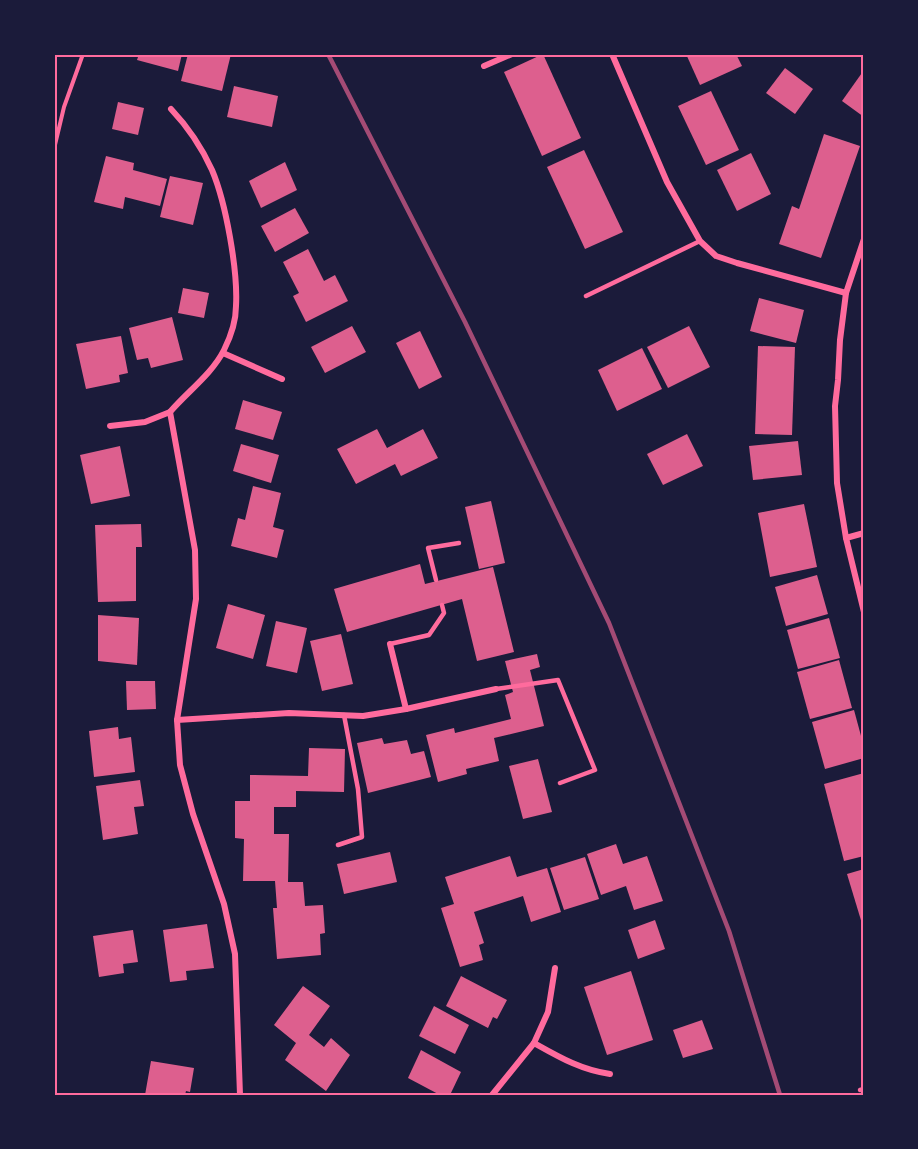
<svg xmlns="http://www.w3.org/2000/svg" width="918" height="1149" viewBox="0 0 918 1149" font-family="'Source Sans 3',sans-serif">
	<rect width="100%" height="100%" fill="#1b1b3a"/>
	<!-- building -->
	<g fill="#dd5f8e">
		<path d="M139,54H182L178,71L137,60Z"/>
		<path d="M188,54H231L222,91L181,81Z"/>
		<path d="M543,54L581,138L542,156L504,72Z"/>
		<path d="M686,54H736L742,66L700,85Z"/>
		<path d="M785,68L813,89L795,114L766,93Z"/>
		<path d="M864,70V117L842,101Z"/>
		<path d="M234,86L278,96L272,127L227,117Z"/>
		<path d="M711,91L739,150L706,165L678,106Z"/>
		<path d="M118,102L144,108L138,135L112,129Z"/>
		<path d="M824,134L860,146L821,258L779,244L792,206L799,209Z"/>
		<path d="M584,150L623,232L585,249L547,167Z"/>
		<path d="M751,153L771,194L737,211L717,170Z"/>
		<path d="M106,156L134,163L133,170L167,179L160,206L125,197L123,209L94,202Z"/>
		<path d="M285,162L297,190L261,208L249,181Z"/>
		<path d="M170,176L203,183L193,225L160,217Z"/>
		<path d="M295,208L309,233L275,252L261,226Z"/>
		<path d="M308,249L324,281L335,275L348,301L306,322L293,296L299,293L283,262Z"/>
		<path d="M183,288L209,293L204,318L178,313Z"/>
		<path d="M759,298L804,310L796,343L750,331Z"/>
		<path d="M172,317L183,360L151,368L148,358L137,360L129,328Z"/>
		<path d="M352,326L366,352L325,373L311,347Z"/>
		<path d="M689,326L710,367L668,388L647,347Z"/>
		<path d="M420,331L442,377L419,389L396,343Z"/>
		<path d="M121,336L128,373L119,375L120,382L86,389L76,344Z"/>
		<path d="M758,346L795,347L792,435L755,434Z"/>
		<path d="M642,348L662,389L617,411L598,370Z"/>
		<path d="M243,400L282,412L273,440L235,429Z"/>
		<path d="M377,429L387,448L423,429L438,458L401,476L395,464L356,484L337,449Z"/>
		<path d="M687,434L703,466L663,485L647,454Z"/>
		<path d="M798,441L802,475L753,480L749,446Z"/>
		<path d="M241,444L279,455L271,483L233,471Z"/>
		<path d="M120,446L130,496L91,504L80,455Z"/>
		<path d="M253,486L281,493L273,527L284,530L277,558L231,546L238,518L245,520Z"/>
		<path d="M491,501L505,563L479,569L465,507Z"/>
		<path d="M804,504L817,567L770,577L758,513Z"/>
		<path d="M141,524L142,547H136V601L98,602L95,525Z"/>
		<path d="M420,564L425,584L493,567L514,652L477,661L462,599L347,632L334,589Z"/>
		<path d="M817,575L828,614L786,626L775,587Z"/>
		<path d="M228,604L265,615L253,659L216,648Z"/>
		<path d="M98,615L139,618L137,665L98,661Z"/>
		<path d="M829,618L840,658L798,669L787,630Z"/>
		<path d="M276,621L307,628L297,673L266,666Z"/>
		<path d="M341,634L353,684L322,691L310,641Z"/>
		<path d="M537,654L540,667L530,670L544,726L494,738L499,761L466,769L467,774L438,782L426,735L454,728L455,733L511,719L505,695L513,692L505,661Z"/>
		<path d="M839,660L852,708L810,719L797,672Z"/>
		<path d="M126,681H155L156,709L127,710Z"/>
		<path d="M854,710L864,747V758L825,769L812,722Z"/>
		<path d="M118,727L119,739L131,737L135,772L94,777L89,731Z"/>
		<path d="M382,738L384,744L407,740L411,754L424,751L431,777L368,793L357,743Z"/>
		<path d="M309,748L345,749L344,792L296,791V807H274V834H289L288,882H303L305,906L323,905L325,933L320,934L321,955L277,959L273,908H277L275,881H243L244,839L235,838V801H250V775L308,776Z"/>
		<path d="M538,759L552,812L523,819L509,766Z"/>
		<path d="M864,773V856L844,861L824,784Z"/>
		<path d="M140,780L144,806L134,807L138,834L103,840L96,786Z"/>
		<path d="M616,844L623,864L647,856L663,901L634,910L626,886L601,895L587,854Z"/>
		<path d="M390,852L397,882L344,894L337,864Z"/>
		<path d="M510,856L517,877L547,868L561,912L531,922L523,896L474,912L484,943L479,945L483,960L460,967L441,908L454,904L445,877Z"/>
		<path d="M585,857L599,899L564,910L550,868Z"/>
		<path d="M864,869V927H863L847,874Z"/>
		<path d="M655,920L665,949L638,959L628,930Z"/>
		<path d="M207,924L214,968L186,971L187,980L170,982L163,930Z"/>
		<path d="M133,930L138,962L123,964L124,973L99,977L93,936Z"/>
		<path d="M631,971L653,1040L607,1055L584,987Z"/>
		<path d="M461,976L507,1000L497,1019L493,1017L488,1028L446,1006Z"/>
		<path d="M303,986L330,1006L309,1035L324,1047L331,1038L350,1055L326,1091L285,1060L296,1043L274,1025Z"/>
		<path d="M434,1006L469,1025L455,1054L419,1036Z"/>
		<path d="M702,1020L713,1049L683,1058L673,1030Z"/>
		<path d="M421,1050L461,1072L450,1095H440L408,1078Z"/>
		<path d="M151,1061L194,1068L190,1092L186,1091L185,1095H145Z"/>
	</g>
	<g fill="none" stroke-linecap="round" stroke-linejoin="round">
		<!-- path -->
		<path stroke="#ff6b9d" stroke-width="4" d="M54,149L64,107L83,54"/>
		<!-- service -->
		<g stroke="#ff6b9d" stroke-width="4.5">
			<path d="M586,296L700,241"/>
			<path d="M436,580L428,548L459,543"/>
			<path d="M390,644L429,635L444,613L442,605"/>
			<path d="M496,689L558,680L595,770L560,783"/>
			<path d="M338,845L362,837L358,789L344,715"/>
			<path d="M860,1090L864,1089"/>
		</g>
		<!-- minor -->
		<g stroke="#ff6b9d" stroke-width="6">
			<path d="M612,54L667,182L700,241L716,256L737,263L846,293"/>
			<path d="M484,66L512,54"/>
			<path d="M864,239L846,293L840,340L838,380L835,406L837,483L846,538L864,612"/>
			<path d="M223,353L282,379"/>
			<path d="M170,412C187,392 212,374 224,350C231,336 236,322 236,306C238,271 226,203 212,170C202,148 188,127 171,109"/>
			<path d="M110,426L145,422L170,412L195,550L196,599L177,720L180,765L193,814L224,904L235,954L240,1095"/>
			<path d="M846,538L864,533"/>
			<path d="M390,644L406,709"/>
			<path d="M177,720L289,713L363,716L406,709L496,689"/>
			<path d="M534,1043L548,1012L555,968"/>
			<path d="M492,1095L534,1043C559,1057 581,1070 610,1074"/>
		</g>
		<!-- rail -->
		<path stroke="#a44b75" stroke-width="4.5" d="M328,54L465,322L609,623L729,931L780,1095"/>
	</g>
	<!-- border -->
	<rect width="918" height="1149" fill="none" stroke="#1b1b3a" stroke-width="111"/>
	<rect x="56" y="56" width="806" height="1038" fill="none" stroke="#ff6b9d" stroke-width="2"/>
</svg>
